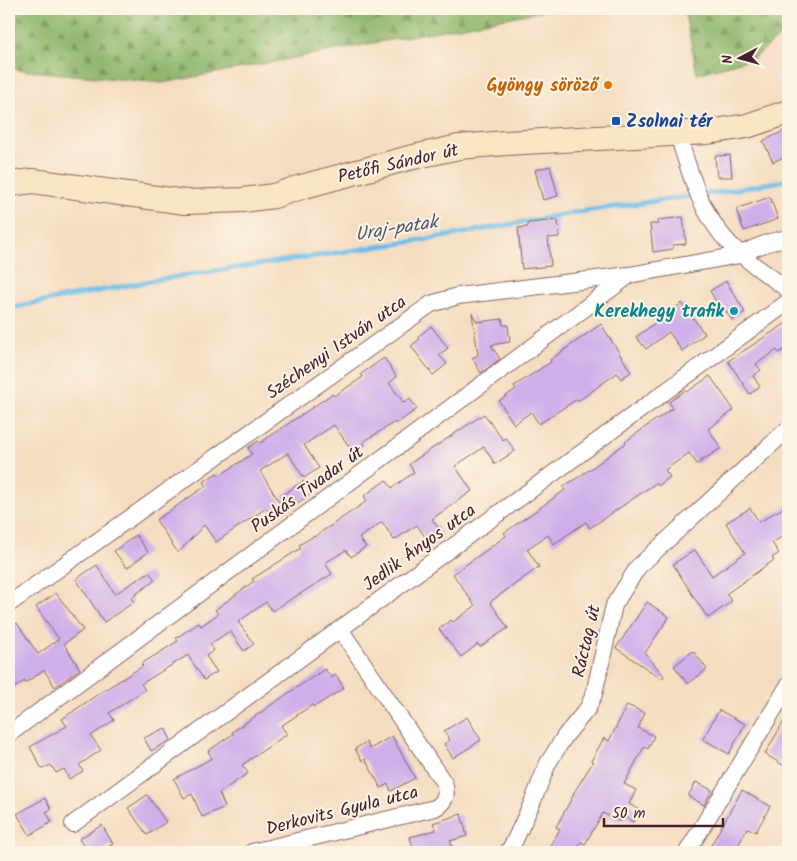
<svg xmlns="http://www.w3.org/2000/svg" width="797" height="861" viewBox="0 0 797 861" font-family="Kalam,sans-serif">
	<defs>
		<pattern id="forest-firs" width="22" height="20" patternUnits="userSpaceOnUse" patternTransform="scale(1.25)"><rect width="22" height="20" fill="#90b76d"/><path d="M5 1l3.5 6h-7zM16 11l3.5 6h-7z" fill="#78945a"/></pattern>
	</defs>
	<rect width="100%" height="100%" fill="#fcf5e5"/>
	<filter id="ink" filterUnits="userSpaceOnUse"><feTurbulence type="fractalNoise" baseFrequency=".02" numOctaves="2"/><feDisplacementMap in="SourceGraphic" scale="10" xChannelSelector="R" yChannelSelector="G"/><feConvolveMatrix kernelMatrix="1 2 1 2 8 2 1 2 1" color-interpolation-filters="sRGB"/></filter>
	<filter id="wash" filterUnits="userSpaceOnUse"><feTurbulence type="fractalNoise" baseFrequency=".0096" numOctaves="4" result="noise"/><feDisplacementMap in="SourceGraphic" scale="20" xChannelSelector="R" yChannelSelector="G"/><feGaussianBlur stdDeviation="1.12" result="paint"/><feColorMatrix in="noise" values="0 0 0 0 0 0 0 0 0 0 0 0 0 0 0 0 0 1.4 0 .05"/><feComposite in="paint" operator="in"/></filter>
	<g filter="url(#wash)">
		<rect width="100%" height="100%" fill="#f5ddc1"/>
		<!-- forest -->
		<g fill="url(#forest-firs)" stroke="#6d6b4c">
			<path d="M9,9H554L162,83L18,70L9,67Z"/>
			<path d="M684,9H788V29L754,58L697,74Z"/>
		</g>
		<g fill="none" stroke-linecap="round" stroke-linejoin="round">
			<!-- stream -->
			<path stroke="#6cbde7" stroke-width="5" d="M9,308L161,279L436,238L578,212L721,192L788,180"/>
		</g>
		<g id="blocks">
			<!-- building -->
			<g fill="#ceafea">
				<path d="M788,129V155L773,162L763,141Z"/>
				<path d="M730,155L732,177H717L715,156Z"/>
				<path d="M550,166L558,196L543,200L535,170Z"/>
				<path d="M770,197L778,219L744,231L736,209Z"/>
				<path d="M683,217L686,244L673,245V249L653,252L650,224H659L658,220Z"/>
				<path d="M558,220L559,237L548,238L551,266L522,269L518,228L528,227V223Z"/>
				<path d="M726,281L745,312L732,320L721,304L718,305L710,291Z"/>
				<path d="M682,303L705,334L682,351L669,332L646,349L636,337Z"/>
				<path d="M472,313L477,322L502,319L503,325H508L510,342L491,345L500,359L481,373L472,358L478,355Z"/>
				<path d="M788,322V347L779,353L777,350L756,364L761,370L753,376L760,387L750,394L728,361Z"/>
				<path d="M601,324L631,372L621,379L617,373L578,401L577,399L539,424L531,412L514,424L499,401L516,389L514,386L551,362L550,360Z"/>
				<path d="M431,326L448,348L439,355L447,364L433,375L411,346L420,339L418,337Z"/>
				<path d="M384,358L397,377L389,383L404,403L410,399L417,409L396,424L395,422L363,442L365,445L353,452L334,425L304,445L319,468L304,478L288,453L260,471L280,503L268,511L266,508L216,542L204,525L178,553L156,520L206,486L203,482L217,473L219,476L252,454L248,448L258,441L260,443L332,394L334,396L363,377L361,374Z"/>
				<path d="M710,376L734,410L708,429L721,448L697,464L689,453L665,470L670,477L658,486L656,483L590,528L586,522L554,544L548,535L527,549L539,567L490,602L508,628L480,647L478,644L461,657L439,629L451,620L453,622L475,606L453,574L506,536L504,533L565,490L563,487L589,470L626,443L625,442L651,423L673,408L669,402L686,390L687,392Z"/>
				<path d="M484,414L503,440L506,438L515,451L495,464L484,447L455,466L472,491L432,519L443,535L430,544L417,525L394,540L382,522L359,538L366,547L351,557L346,550L325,563L332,574L272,611L266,602L238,622L254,644L244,651L230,631L210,644L214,650L206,656L217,672L204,680L188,655L141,684L145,690L109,713L114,720L91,736L101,750L79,765L83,771L69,779L64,769L56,773L51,765L42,769L30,747L67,726L62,719L98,694L143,666L141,664L178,641L176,638L199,623L201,626L218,614L215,610L254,581L252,579L301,548L299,545L314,536V537L367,501L364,496L386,480L392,488L414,472L409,464Z"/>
				<path d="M304,481L311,494L290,508L282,495Z"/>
				<path d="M788,505V533L772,543L779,553L772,558L774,560L726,594L732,601L708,618L695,599L673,564L695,550L712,576L745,553L726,523L750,508L759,522Z"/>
				<path d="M136,535L148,552L127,568L114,551Z"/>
				<path d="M97,565L115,594L149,572L155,580L131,598L134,602L104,622L76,579Z"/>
				<path d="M56,593L83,630L64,644L80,669L55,687L44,670L25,683L24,681L9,692V629L17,623L38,654L59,639L36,607Z"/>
				<path d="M647,602L669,617L645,653L664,676L662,679L616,648Z"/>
				<path d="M693,651L707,669L688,684L674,666Z"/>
				<path d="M325,669L331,678L336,675L344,688L314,707L312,705L281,726L287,734L242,765L248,773L219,793L225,807L202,817L192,794L184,798L174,779L212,758L208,751L233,734L232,732L302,684Z"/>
				<path d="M627,705L645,713L638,728L654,736L648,749L644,747L624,784L636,790L629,804L640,810L633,822L623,816L620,822L603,813L585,844L581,842L575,852H547L560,829L556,827L574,794H573L593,762L591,761L604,738L609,741Z"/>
				<path d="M719,710L745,724L729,754L703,739Z"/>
				<path d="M788,714V768L765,754Z"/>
				<path d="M467,717L481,740L453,758L444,744L450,740L444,731Z"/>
				<path d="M165,728L171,740L151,751L144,738Z"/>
				<path d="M392,736L415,778L391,791L388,784L381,788L365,759L362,761L355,749L366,742L370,749Z"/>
				<path d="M696,782L712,790L704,805L688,796Z"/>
				<path d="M742,790L770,806L756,832L748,828L734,852H718L710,847Z"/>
				<path d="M147,795L166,822L147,835L128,808Z"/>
				<path d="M45,798L51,809L46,812L52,822L30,835L17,814Z"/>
				<path d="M461,814L467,836L450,841L452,846L430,852H414L410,837L436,830L433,823Z"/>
				<path d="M102,825L113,844L100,852H87L79,839Z"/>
			</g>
		</g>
	</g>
	<g filter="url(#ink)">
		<use href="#blocks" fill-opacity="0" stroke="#866260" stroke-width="1"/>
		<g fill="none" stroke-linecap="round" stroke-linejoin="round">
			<defs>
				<g id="street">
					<path d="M678,134C691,178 704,225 742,255C756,268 773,278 788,290"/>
					<path d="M9,604L431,304L458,296L629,275L740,255C756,246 771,241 788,238"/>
					<path d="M9,734L627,277"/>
					<path d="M73,824L788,302"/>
					<path d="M252,852L435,808C445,802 448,794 444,783L340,629"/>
					<path d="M508,852L514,842L532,803L548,763L565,736L588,708L594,694L614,605L638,567L788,429"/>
					<path d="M687,852L788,686"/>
				</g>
				<path id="secondary" d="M9,184L33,181L185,202L243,200L274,196L301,187L409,158L459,147L506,143L708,132L747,126L788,112"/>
			</defs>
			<!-- street casing -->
			<use href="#street" stroke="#866260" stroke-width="18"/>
			<!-- secondary casing -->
			<use href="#secondary" stroke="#866260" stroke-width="26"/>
			<!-- street -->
			<use href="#street" stroke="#fff" stroke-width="16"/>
			<!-- secondary -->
			<use href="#secondary" stroke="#fbe6c4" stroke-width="24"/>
		</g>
	</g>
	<!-- markers -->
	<circle fill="#e8710a" stroke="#fcf5e5" stroke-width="2" cx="608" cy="85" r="5"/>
	<rect fill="#1a4fb4" stroke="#fcf5e5" stroke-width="2" x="611" y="116" width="10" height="10" rx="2.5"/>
	<circle fill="#0f9aa8" stroke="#fcf5e5" stroke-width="2" cx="734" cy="311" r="5"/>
	<g text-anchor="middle" stroke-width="4" stroke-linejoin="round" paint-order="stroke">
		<!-- food labels -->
		<g font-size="18" font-weight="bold" fill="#c56008" stroke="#fcf5e5" text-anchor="end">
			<text x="598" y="91">Gyöngy söröző</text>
		</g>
		<!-- transit labels -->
		<g font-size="18" font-weight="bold" fill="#164399" stroke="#fcf5e5" text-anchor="start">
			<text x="626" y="127">Zsolnai tér</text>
		</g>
		<!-- street labels -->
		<g font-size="18" fill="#4a1f2b" stroke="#fcf5e5">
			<text transform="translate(398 163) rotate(-13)" y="6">Petőfi Sándor út</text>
			<text transform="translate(336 347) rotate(-35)" y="6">Széchenyi István utca</text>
			<text transform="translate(307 489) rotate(-36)" y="6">Puskás Tivadar út</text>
			<text transform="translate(419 547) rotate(-36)" y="6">Jedlik Ányos utca</text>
			<text transform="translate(586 641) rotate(-77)" y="6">Ráctag út</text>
			<text transform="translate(342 810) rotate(-14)" y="6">Derkovits Gyula utca</text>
		</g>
		<!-- culture labels -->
		<g font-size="18" font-weight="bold" fill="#0d838f" stroke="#fcf5e5" text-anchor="end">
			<text x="724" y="317">Kerekhegy trafik</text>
		</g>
		<!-- water labels -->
		<g font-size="19" font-style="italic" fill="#56566d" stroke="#fcf5e5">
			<text transform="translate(396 227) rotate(-9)" y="7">Uraj-patak</text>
		</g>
	</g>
	<!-- margin -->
	<rect width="797" height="861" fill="none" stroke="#fcf5e5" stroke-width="30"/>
	<!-- north arrow -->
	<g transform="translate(740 58) rotate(264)" stroke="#fcf5e5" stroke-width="4" paint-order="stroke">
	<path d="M0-4L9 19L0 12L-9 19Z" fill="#4a1f2b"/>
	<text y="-8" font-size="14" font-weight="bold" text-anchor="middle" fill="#4a1f2b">N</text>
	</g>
	<!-- scale -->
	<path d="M604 818v8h119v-8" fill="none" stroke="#4a1f2b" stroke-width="2.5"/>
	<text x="612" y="818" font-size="15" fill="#4a1f2b" stroke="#fcf5e5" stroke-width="4" paint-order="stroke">50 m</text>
</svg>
